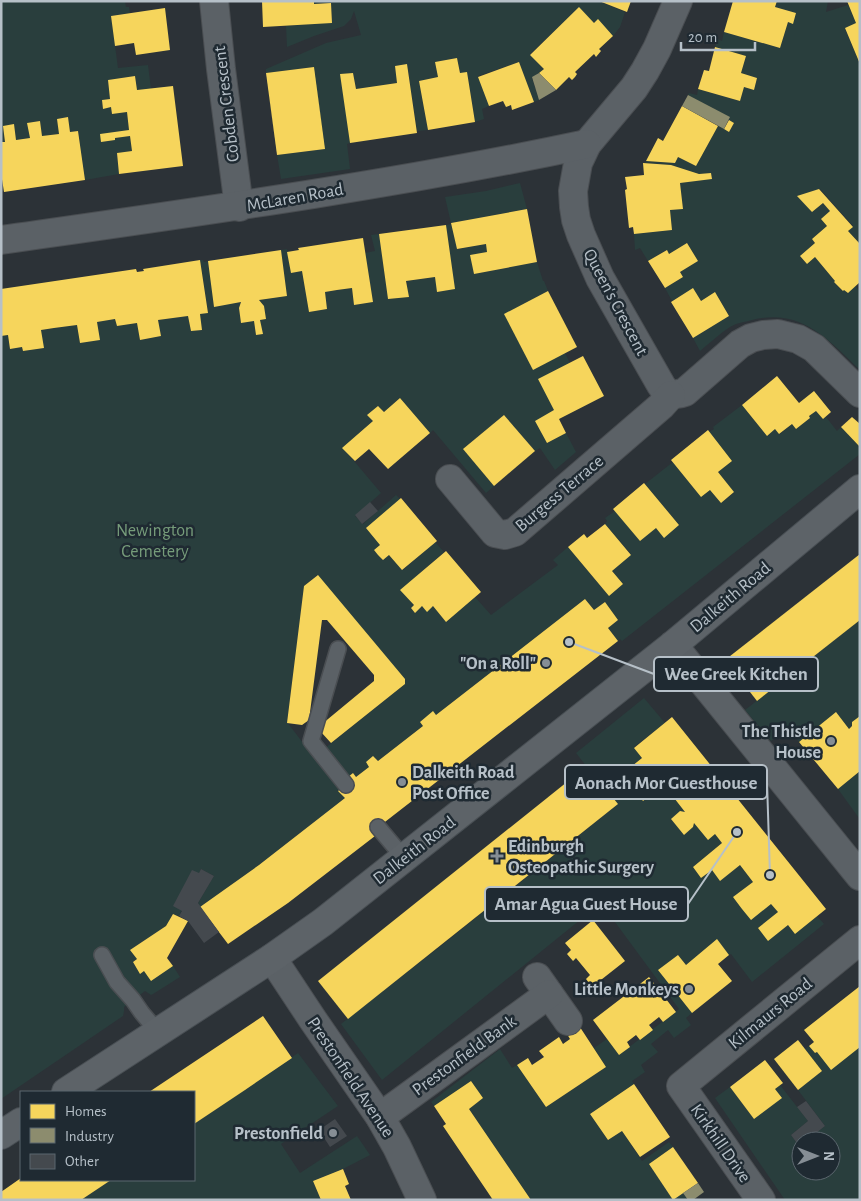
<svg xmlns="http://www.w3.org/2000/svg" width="861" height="1201" viewBox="0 0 861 1201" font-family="'Alegreya Sans',sans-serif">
	<rect width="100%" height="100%" fill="#2c3237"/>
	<!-- green -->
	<g fill="#293e3d">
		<path d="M1,1H125L126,7H129L130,13L111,16L118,68L148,65L151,89L137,90L135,76L108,80L110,99L102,100L103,108L111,107L112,114L127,112L129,131L115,138L130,136L132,151L117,153L119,174L85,180L78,131L70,132L68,117L57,119L59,134L42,136L40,121L28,123L30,138L16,140L14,125L3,126L5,142H1Z"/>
		<path d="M314,1H598L625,12L620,27L613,36L598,20L594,23L579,8L530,54L544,69L532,78L539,100L534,102L519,62L478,76L489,106L482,109L484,119L475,122L467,73H460L457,58L435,62L438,77L419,81L428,130L417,131L407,64L395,66L397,83L356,89L353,73L341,74L350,143L347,144L350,169L281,179L277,155L324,149L313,67L266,73V69L326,43L361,35L354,11L351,19L344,26L314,36L287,47L286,26L332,22L331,3L314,4Z"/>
		<path d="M777,1H828L826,12L848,5L856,23L845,29L860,64V244L848,231L853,226L820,189L798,196L812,212L823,203L830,211L822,220L827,226L812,239L815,243L800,257L807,264L815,257L835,281L834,282L842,291L844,290L848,293L855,286L860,291V370C827,339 802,308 752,320C745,322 736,323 730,327C719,334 710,343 700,351L693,338L729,316L715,292L701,301L693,289L672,301L665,288L683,277L680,272L698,261L687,243L669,254L666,250L648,261L640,248L635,250L634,234L672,230L670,210L683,208L680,183L712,178L711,173L699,174L671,165L645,163L646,161L675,163L678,157L696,166L718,126L730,131L734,123L729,120V117L688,95L689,93L697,95L698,89L740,101L744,87L754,90L757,78L741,73L746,56L715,47L718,39L722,41L724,32L780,48L788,22L793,23L796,13L775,7Z"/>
		<path d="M520,183L527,209L451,223L445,197L486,191Z"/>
		<path d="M451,224L458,249L486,244L487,252L471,256L474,274L537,262L543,281H544L548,291L505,314L565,353L570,363L554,410L547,443L566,433L576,452L555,470L540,448L535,451L504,415L463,449L494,486L486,493L433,430L430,433L400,398L384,412L378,406L368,415L373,421L343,448L381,493L355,516L363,524L396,495L400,499L380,545L374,550L383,560L389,555L403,570L435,542L444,552L401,590L414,605L411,608L414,612L422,606L427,611L433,606L446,622L475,597L491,615L558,565L553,560L568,547L609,596L623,584L612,571L631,554L605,524L607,521L605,518L615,511L656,528L664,537L679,525L645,484L673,462L701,497L710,490L721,503L734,493L718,472L732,461L709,432L714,429L713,427L742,405L767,436L775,429L780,434L792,424L796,429L810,418L809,416L816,411L823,419L826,417L837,431L841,427L860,447V454L622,641L620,639L618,641L608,628L618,620L605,602L594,610L585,599L436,715L433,712L420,722L423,726L378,761L373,757L369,767L356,777L353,773L348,777L324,749L405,684L317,575L304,586L287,722L345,798L259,865L200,907L198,903L214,876L201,869L179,916L173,914L166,926L130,950L137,959L133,962L140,973L144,971L173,966L180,977L153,994L151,995L145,991L124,1007V1011L123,1016L1,1099V336L8,335L10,349L22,347L23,351L43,348L41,330L77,325L80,343L99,340L97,322L115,319L117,326L137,323L140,340L161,336L158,320L188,316L191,331L202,330L200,314L208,312L200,260H203L204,262L208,261L214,306L241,302L239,308L241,323L254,321L256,335L262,334L260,320L266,319L264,306L259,300L287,296L281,250L287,249L291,273L302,271L309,312L327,309L325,292L352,288L354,305L373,302L365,253L375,251L371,235L379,234L388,299L408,297L407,281L435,277L438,292L454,289L446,225Z"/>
		<path d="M860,620V716L849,729L836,713L799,742L788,728L771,741L745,710Z"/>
		<path d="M644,698L665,723L634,747L642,758L622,774L643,801L664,785L685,812L680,811L671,819L684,835L693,827L694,823L715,834L722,843L693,867L701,878L712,870L721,880L740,865L753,882L734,897L771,904L778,912L758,928L768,940L788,925L795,933L817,916L824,924L752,982L731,954L729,955L717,940L686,965L678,955L659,970L692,1013L686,1018L691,1025L674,1038L668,1030L651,1044L658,1052L641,1065L645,1072L632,1081L634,1084L590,1114L608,1140L622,1131L642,1161L669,1142L673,1147L649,1164L673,1199L683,1193L688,1200H531L469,1109L483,1098L471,1081L434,1106L431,1102L500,1049L512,1068L517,1065L546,1107L606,1067L594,1048L607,1039L620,1054L679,1009L601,903L382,1080L341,1024L442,945L617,805L576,753Z"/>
		<path d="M860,771V817L859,818L838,789Z"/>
		<path d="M809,1046L815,1053L817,1052L860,1047V1199L859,1200H785L715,1098L730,1087L754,1119L775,1089L780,1085L808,1121L791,1135L799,1146L801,1145V1171H831V1141H806L825,1126L798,1090L822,1071L805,1049Z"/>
		<path d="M298,1053L338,1106L281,1144L300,1173L357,1136L370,1155L343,1169L313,1181L321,1200H81L111,1180H194V1124Z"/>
	</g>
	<!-- homes -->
	<g fill="#f6d55c">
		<path d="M262,1H314V4L331,3L332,23L263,27Z"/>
		<path d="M599,1H631L627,12Z"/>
		<path d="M733,1H777L775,7L796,13L793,24L788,22L780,48L724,32Z"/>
		<path d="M847,1H860V64L845,28L856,23Z"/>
		<path d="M579,7L594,23L598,19L613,36L599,49L601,51L596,57L594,54L575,72L577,74L575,77L572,80L569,77L556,90L539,73L544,69L530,55Z"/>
		<path d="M165,8L170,50L136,55L134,43L115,46L111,16Z"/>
		<path d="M715,47L746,56L741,73L757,78L754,90L744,87L740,101L698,89L704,70L709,71Z"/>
		<path d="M457,58L460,73L467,72L475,122L428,130L419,81L438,77L435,62Z"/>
		<path d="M519,62L534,102L512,110L511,105L506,107L503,101L489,106L478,77Z"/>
		<path d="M407,64L417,133L350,143L340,74L353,73L356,89L397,83L395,66Z"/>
		<path d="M314,67L325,149L277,155L266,73Z"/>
		<path d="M135,76L137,90L173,86L183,166L119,174L117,153L132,151L130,136L115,138V140L101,142L100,134L129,130L127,112L112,114L111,107L103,109L102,100L110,99L108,80Z"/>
		<path d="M682,106L718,126L696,166L678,157L675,163L646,161L658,138L663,141Z"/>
		<path d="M68,117L70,132L78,131L85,180L4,192L1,173V142H5L3,126L14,124L16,140L30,138L27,123L40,121L42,136L59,134L57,119Z"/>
		<path d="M729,120L734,123L729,132L724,129Z"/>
		<path d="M643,163L671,165L699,174L711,173L712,179L680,183L683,209L670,210L672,230L634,234L633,227L629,228L625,190L627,189L625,177L644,175Z"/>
		<path d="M819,189L853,227L848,231L860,244V282L848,293L844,290L843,291L834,282L835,281L815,257L807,264L800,256L815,243L812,239L827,226L821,219L830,211L823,203L812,212L797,196Z"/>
		<path d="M527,209L537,262L474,274L470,255L487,252L486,244L457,249L451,223Z"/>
		<path d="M446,225L455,289L437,292L435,277L406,281L409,297L388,299L379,234Z"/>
		<path d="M363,238L373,302L354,305L352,288L337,290L325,292L327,309L309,312L302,271L291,273L287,252L299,250L298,248Z"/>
		<path d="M687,243L698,261L680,272L683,277L665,288L648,261L667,250L669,254Z"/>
		<path d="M281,250L287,296L259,300L264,306L266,319L260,320L263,334L256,335L254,321L241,323L239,308L241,302L214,307L208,261Z"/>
		<path d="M200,260L208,313L200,314L202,330L191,331L188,316L158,320L161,336L140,340L137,323L117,326L115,319L97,322L100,340L80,343L77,325L54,328L41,330L44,348L23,351L22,347L10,349L8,335L1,336V289L136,269L137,272L144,271L143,269Z"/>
		<path d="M693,288L701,301L715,292L729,316L693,338L671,302Z"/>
		<path d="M548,291L577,347L533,370L504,314Z"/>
		<path d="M583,356L604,396L559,419L566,433L547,443L535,421L554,410L538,379Z"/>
		<path d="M777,376L799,403L814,391L831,412L823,419L816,411L809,416L810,418L796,429L792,424L779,434L775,429L767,436L742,405Z"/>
		<path d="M400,398L430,433L388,469L369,449L355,461L342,448L373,421L367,415L378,406L384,412Z"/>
		<path d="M504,415L535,451L494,486L463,449Z"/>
		<path d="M852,417L860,424V447L841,427Z"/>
		<path d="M708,430L732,461L718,472L734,492L721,503L710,490L701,497L671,460Z"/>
		<path d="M644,483L679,525L664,538L656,528L640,541L613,509Z"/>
		<path d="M401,498L437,541L402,570L389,555L383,560L378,555L374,550L380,545L366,528Z"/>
		<path d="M605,524L631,555L612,571L623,584L609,596L568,547L584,534L587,538Z"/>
		<path d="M446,551L481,592L446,622L433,606L427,612L422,606L415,613L411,608L414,605L400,590Z"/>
		<path d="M860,554V620L757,701L725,660Z"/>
		<path d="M318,575L405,679V684L331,743L321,732L322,724L374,681V675L327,620H322L309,720L302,725L287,723L304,586Z"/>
		<path d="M585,599L594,610L605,602L618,620L608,628L618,641L372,832L375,836L288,903L228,944L200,907L259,865L345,798L338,791L351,781L348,777L353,773L356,777L369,767L366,762L373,756L378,761L423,726L420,722L433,711L436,715Z"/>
		<path d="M836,712L849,729L852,726V722L860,716V771L838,789L799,742Z"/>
		<path d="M672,717L826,909L795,934L788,925L768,941L758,928L778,912L771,904L751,920L742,909L733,897L753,882L740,865L720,881L712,870L701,878L693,867L722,843L715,834L708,840L694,823L693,827L684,835L671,819L680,811L685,812L664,785L643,801L622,774L642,758L634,748Z"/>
		<path d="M587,766L618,804L348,1019L318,981Z"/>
		<path d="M173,914L188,921L167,958L173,966L151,981L144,971L140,974L133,962L137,959L130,950L166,926Z"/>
		<path d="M593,920L625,961L592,987L586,979L590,975L576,958L573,961L567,954L571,950L565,943Z"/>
		<path d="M717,939L729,955L718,964L732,981L692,1013L658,970L678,955L686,965Z"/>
		<path d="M649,977L676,1012L663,1022L659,1017L649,1025L653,1030L640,1040L636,1035L627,1042L630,1047L619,1055L593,1020Z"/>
		<path d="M860,986V1047L831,1070L817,1052L815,1053L809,1046L814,1042L804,1030Z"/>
		<path d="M263,1016L292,1058L245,1090L194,1124V1092H149Z"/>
		<path d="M576,1021L606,1067L546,1107L517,1065L528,1058L532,1065L544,1057L539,1051L559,1037L563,1044L570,1039L564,1029Z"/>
		<path d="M798,1040L822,1071L798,1090L774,1059Z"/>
		<path d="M765,1060L783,1083L775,1089L782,1098L754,1119L730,1087Z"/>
		<path d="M471,1081L483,1098L469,1109L531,1200H493L443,1126L446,1124L434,1106Z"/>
		<path d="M634,1084L670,1137L640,1157L622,1131L608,1140L590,1114Z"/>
		<path d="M673,1147L698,1183L673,1200L649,1164Z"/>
		<path d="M343,1169L349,1184L345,1186L351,1200H321L313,1181Z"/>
		<path d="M21,1178V1180H111L81,1200H1V1192Z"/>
	</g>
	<!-- industry -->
	<g fill="#8c8c6e">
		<path d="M539,73L556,90L539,100L532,77Z"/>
		<path d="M688,95L730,117L724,129L682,106Z"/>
		<path d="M698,1183L704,1192L693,1200H688L683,1193Z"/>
	</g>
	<!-- building -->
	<g fill="#44494e">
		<path d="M370,502L378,511L362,524L355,515Z"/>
		<path d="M201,869L214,876L198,903L219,932L204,943L188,921L179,916L182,911L173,906L192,870L199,873Z"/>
		<path d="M806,1101L825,1126L806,1141H801V1145L799,1146L791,1135L808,1121L797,1107Z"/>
		<path d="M335,1119L347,1136L330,1147L319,1130Z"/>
	</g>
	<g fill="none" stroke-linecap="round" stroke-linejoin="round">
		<defs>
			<g id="lane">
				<path d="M338,649L311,741L346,785"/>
				<path d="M378,827L404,858"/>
				<path d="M102,955L117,982L133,1000L142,1013L158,1032"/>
			</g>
			<g id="street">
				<path d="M214,1L221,69L239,207"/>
				<path d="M678,1L657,49L645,71L634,88L587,144L578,163L573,191L574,207L576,220L581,235L600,278L661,385C667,395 675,396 685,392L740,344L751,338L763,335L778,334L798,339L814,348L860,393"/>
				<path d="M1,240C197,212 393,185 587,144"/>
				<path d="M450,479L495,533L505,535L515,532L661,406L671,395"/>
				<path d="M673,645L860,876"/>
				<path d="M272,958L313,1020L380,1117L397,1147L422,1200"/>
				<path d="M537,977L568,1021"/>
				<path d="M380,1117L549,994"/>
				<path d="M761,1200L681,1086L860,940"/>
			</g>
			<g id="primary">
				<path d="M66,1092L272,958L323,922L673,645L860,489"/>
				<path d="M1,1135L21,1122"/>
			</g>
		</defs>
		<!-- lane casing -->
		<use href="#lane" stroke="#4a4e52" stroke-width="18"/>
		<!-- street casing -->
		<use href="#street" stroke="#4a4e52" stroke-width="30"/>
		<!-- primary casing -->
		<use href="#primary" stroke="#494f54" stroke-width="30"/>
		<!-- lane -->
		<use href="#lane" stroke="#5b6166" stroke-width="15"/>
		<!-- street -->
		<use href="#street" stroke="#5b6166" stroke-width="28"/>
		<!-- primary -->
		<use href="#primary" stroke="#5d6368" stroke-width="28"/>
	</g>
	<!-- markers -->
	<g fill="#868e95" stroke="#1f2a32" stroke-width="2">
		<circle cx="546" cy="663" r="5"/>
		<circle cx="831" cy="741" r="5"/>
		<circle cx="402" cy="782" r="5"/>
		<path d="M494.5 848.5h5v5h5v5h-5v5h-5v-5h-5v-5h5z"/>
		<circle cx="689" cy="989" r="5"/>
		<circle cx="333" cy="1133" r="5"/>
	</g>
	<g text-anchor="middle" stroke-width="5" stroke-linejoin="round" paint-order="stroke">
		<!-- street labels -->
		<g font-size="18" fill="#b6c0c8" stroke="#1f2a32">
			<text transform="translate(226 104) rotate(-97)" y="6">Cobden Crescent</text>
			<text transform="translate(295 197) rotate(-10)" y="6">McLaren Road</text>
			<text transform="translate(616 302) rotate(62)" y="6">Queen's Crescent</text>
			<text transform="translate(559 493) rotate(-40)" y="6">Burgess Terrace</text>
			<text transform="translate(730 597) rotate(-40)" y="6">Dalkeith Road</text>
			<text transform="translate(414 850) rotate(-38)" y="6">Dalkeith Road</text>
			<text transform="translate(770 1013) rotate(-39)" y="6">Kilmaurs Road</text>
			<text transform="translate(464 1055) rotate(-36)" y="6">Prestonfield Bank</text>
			<text transform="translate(351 1077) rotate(56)" y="6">Prestonfield Avenue</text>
			<text transform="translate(721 1143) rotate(55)" y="6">Kirkhill Drive</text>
		</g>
		<!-- park labels -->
		<g font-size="18" fill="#769c7a" stroke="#1f2a32">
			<text x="155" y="536">Newington<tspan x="155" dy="21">Cemetery</tspan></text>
		</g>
		<!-- poi labels -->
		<g font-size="18" font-weight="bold" fill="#b6c0c8" stroke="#1f2a32" text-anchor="end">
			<text x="536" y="669">"On a Roll"</text>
			<text x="821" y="737">The Thistle<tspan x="821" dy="21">House</tspan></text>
			<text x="412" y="778" text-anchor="start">Dalkeith Road<tspan x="412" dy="21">Post Office</tspan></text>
			<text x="508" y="852" text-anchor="start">Edinburgh<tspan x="508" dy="21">Osteopathic Surgery</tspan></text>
			<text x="679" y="995">Little Monkeys</text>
			<text x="323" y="1139">Prestonfield</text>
		</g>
	</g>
	<!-- callouts -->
	<path fill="none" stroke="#b6c0c8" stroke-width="2" d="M569 642L654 674M770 875L767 782M737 832L688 904"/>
	<g fill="#b6c0c8" stroke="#1f2a32" stroke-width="2">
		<circle cx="569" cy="642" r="5"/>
		<circle cx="770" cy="875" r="5"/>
		<circle cx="737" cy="832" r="5"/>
	</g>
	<g fill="#1f2a32" stroke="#b6c0c8" stroke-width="2">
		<rect x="654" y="657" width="164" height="34" rx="5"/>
		<rect x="565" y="765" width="202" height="34" rx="5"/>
		<rect x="485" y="887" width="203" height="34" rx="5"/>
	</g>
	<g font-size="19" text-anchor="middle" font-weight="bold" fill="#b6c0c8">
		<text x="736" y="680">Wee Greek Kitchen</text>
		<text x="666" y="789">Aonach Mor Guesthouse</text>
		<text x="586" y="910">Amar Agua Guest House</text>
	</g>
	<!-- border -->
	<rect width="861" height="1201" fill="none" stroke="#b6c0c8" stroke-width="5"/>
	<!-- legend -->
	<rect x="20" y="1091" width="175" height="90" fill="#1f2a32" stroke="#5b666e"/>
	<rect x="30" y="1104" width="25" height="15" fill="#f6d55c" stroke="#5b666e"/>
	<text x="65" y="1116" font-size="15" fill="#b6c0c8">Homes</text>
	<rect x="30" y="1128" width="25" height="15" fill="#8c8c6e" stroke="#5b666e"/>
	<text x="65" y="1141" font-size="15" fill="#b6c0c8">Industry</text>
	<rect x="30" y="1154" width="25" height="15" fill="#44494e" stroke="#5b666e"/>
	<text x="65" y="1166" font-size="15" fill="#b6c0c8">Other</text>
	<!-- north arrow -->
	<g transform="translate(816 1156) rotate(90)"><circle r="24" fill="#1f2a32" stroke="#5b666e"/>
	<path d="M0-4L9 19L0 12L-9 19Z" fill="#868e95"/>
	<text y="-8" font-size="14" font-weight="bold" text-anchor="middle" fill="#b6c0c8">N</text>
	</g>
	<!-- scale -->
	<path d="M681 42v8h74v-8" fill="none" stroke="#b6c0c8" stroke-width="2.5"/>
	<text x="688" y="42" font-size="15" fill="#b6c0c8" stroke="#1f2a32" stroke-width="4" paint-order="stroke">20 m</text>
</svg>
